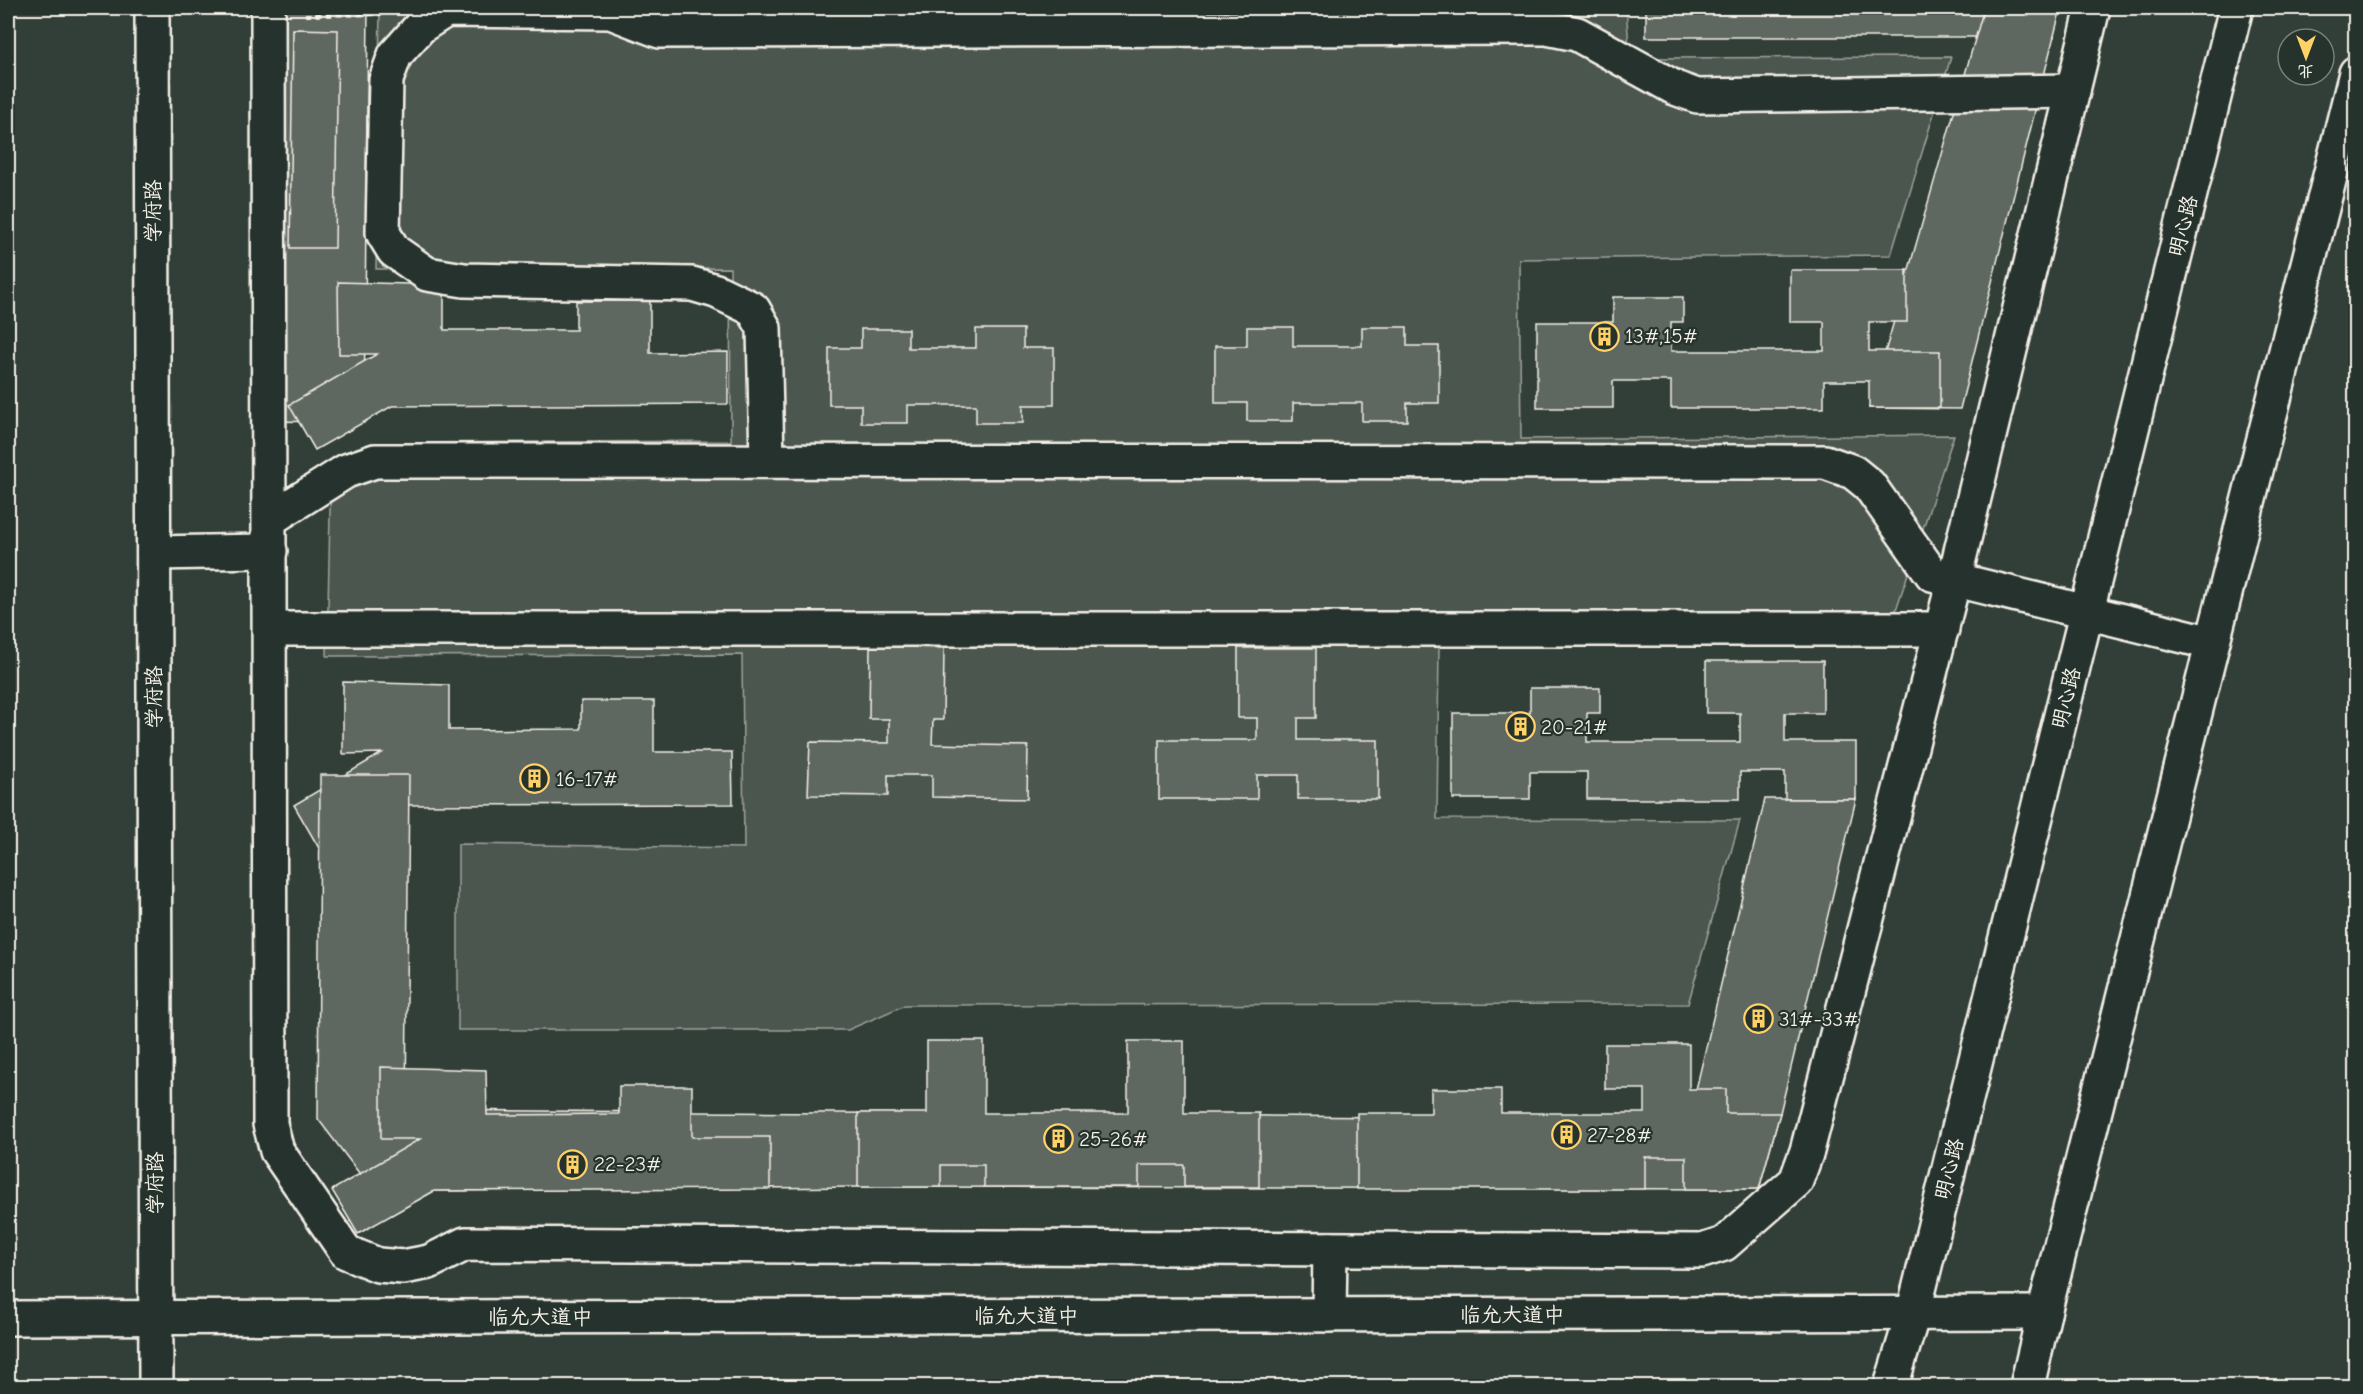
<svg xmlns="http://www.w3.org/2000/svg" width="2363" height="1394" viewBox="0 0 2363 1394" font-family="'Comic Neue','LXGW WenKai TC',sans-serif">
	<rect width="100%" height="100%" fill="#323e38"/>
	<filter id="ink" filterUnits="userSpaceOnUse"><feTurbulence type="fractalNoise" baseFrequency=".0167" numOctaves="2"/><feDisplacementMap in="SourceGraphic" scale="12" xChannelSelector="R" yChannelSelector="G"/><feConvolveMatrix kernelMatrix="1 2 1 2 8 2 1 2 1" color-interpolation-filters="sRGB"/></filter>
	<g filter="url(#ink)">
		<!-- green -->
		<path fill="#4c564f" stroke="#a0a49c" stroke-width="1.5" d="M380,8H1626L1629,46L1650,58L1951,57L1891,255L1519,259L1521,439L1954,435L1884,646H1439L1437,819L1740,820L1688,1004L905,1005L848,1030H458V844L744,848L742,655L327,656L331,465L371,443L731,441L730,268L376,269Z"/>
		<!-- building -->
		<g fill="#5f6861" stroke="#f4f1e8" stroke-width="1.5">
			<path d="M280,8H368L364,423L274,421Z"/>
			<rect x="1646" y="8" width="408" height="29"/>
			<path d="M1984,8H2061L1960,409L1869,408Z"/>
			<path d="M293,29L338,30L335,248H290Z"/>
			<path d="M1790,270H1907V322H1869V351H1940V408H1869V381H1824V408H1671V381H1613V408H1537V322H1613V297H1683V322H1671V351H1824V322H1790Z"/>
			<path d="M338,282L444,285V330H576V301H650V353L728,352V404L392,406L315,450L289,405L377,354H339Z"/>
			<path d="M1247,327H1293V346H1362V327H1407V346H1439V403H1407V421H1362V403H1293V421H1247V403H1215V346H1247Z"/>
			<path d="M861,329H908V348H976V329H1023V348H1054V405H1023V423H976V405H908V423H861V405H829V348H861Z"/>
			<path d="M870,646L944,648L943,720H933L932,744L1028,746L1027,799L932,797V775H888V796L808,795L810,742L889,743V719H869Z"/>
			<path d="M1238,648H1316V718H1298V740H1378V799H1298V775H1257V799H1159V740H1257V718H1238Z"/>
			<path d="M1706,661H1823V713H1785V742H1856V799H1785V772H1740V799H1587V772H1530V799H1453V713H1530V688H1600V713H1587V742H1740V713H1706Z"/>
			<path d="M343,682L449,685V730L581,729V701H654V752H732L733,804L396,805L320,850L294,805L382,753L343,754Z"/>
			<path d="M320,775H409L406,1110L1689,1119L1765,799H1856L1780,1113L1759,1189L858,1187L434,1191L391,1215L318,1119Z"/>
			<path d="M927,1041H984V1113H1128V1041H1184V1113H1259V1187H1184V1165H1139V1187H984V1165H941V1187H858V1113H927Z"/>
			<path d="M1605,1044H1689V1089H1726V1113H1780L1759,1189H1686V1157H1645V1189H1357V1113H1431V1089H1501V1113H1645V1089H1605Z"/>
			<path d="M381,1067L486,1070L487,1115L619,1114V1086H692V1137H770V1189L434,1191L358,1234L332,1190L420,1139H381Z"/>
		</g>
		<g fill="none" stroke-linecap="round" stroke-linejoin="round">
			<defs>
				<g id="minor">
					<path d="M152,8L156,1386"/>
					<path d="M268,8L270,1124L277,1151L346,1252L378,1265L403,1267L429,1262L465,1244L1702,1251L1724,1244L1796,1181L1807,1151L1954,580L2093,8"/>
					<path d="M767,461L764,328L753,309L716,291L692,284L464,280L427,274L394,251L383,233L386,80L395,55L421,26L446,10L611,12L660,31L1547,28L1577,34L1675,88L1697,96L2073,91"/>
					<path d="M270,519L346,471L375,461L1825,462L1853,472L1869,485L1932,574L2212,643"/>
					<path d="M154,553L270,551"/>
					<path d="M270,629H1942"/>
					<path d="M1329,1315L1330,1249"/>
					<path d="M8,1318L2044,1313"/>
					<path d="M1891,1386L1913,1314L2236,8"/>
					<path d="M2027,1386L2044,1313L2356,73"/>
				</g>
			</defs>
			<!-- minor casing -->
			<use href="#minor" stroke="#f4f1e8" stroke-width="38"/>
			<!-- path -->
			<path stroke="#f4f1e8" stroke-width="4" stroke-dasharray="6 4.5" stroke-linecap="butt" d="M305,15L382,14"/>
			<!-- minor -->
			<use href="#minor" stroke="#26332d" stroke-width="33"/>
		</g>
	</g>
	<!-- icons -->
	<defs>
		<symbol id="building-ring" viewBox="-11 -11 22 22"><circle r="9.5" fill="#26332d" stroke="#ffd166" stroke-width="1.5"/><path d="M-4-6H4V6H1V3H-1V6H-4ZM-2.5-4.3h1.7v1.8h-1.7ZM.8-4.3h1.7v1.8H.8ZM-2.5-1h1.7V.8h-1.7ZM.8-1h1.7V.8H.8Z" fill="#ffd166"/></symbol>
	</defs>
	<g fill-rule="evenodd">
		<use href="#building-ring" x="1588" y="320" width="33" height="33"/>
		<use href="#building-ring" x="1504" y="710" width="33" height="33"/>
		<use href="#building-ring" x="518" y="762" width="33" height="33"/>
		<use href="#building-ring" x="1742" y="1002" width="33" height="33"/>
		<use href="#building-ring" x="1550" y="1118" width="33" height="33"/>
		<use href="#building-ring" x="1042" y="1122" width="33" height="33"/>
		<use href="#building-ring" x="556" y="1148" width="33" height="33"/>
	</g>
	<g text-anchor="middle" stroke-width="4.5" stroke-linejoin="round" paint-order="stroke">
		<!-- street labels -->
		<g font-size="21" fill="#f4f1e8" stroke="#26332d">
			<text transform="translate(153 211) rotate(-90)" y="7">学府路</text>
			<text transform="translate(2183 226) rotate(-76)" y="7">明心路</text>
			<text transform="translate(154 697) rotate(-90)" y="7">学府路</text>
			<text transform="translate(2066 698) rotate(-76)" y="7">明心路</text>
			<text transform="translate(1949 1169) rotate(-76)" y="7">明心路</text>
			<text transform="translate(155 1183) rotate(-90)" y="7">学府路</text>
			<text x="1512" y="1322">临允大道中</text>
			<text x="1026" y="1323">临允大道中</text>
			<text x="540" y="1324">临允大道中</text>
		</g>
		<!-- poi labels -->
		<g font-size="21" fill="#f4f1e8" stroke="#26332d" text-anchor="start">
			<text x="1625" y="343">13#,15#</text>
			<text x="1541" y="734">20-21#</text>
			<text x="556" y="786">16-17#</text>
			<text x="1779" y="1026">31#-33#</text>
			<text x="1587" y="1142">27-28#</text>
			<text x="1079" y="1146">25-26#</text>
			<text x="594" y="1171">22-23#</text>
		</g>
	</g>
	<!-- margin -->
	<rect width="2363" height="1394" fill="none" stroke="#26332d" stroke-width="30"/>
	<rect x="15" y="15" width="2333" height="1364" fill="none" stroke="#f4f1e8" stroke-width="2" filter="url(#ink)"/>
	<!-- north arrow -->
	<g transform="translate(2306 57) rotate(180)"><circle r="28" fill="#26332d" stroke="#787f78" stroke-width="1.5"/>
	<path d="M0-4.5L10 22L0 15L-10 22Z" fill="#ffd166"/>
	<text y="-9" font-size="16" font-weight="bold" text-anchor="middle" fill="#f4f1e8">北</text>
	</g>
</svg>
